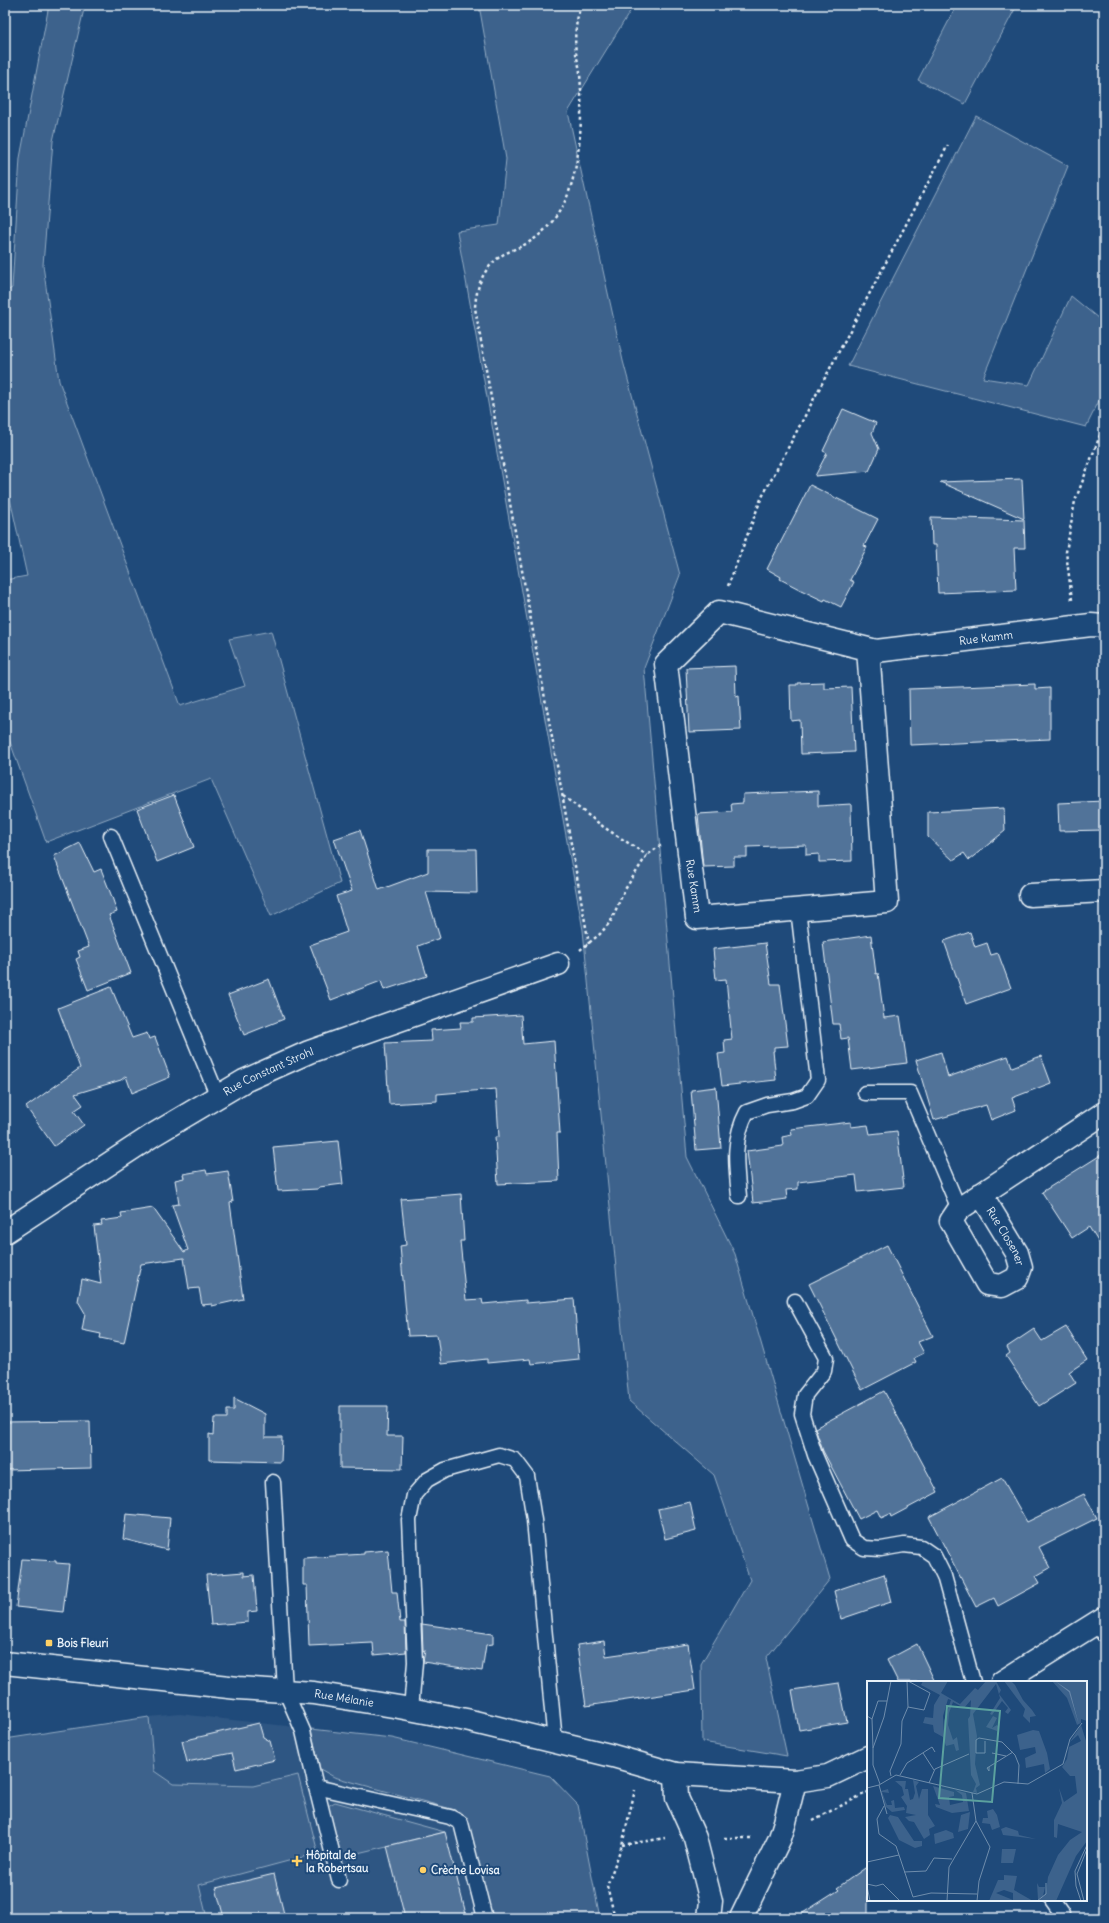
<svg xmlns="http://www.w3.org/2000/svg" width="1109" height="1923" viewBox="0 0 1109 1923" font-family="Delius,sans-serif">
	<rect width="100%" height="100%" fill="#1f4a7a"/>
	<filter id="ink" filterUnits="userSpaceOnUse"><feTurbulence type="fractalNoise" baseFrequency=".025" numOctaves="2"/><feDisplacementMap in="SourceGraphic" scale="8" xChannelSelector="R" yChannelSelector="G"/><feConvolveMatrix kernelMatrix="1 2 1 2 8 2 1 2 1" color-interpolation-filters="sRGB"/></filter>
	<g filter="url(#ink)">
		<!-- built -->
		<path fill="#2e5683" d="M180,1714L392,1738L550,1776L578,1805L600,1918H5V1739L149,1717Z"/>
		<!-- green -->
		<g fill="#3c628c" stroke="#92aac2">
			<path d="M49,5H85L53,141L43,265L59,381L180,706L245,686L229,639L271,631L340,883L271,916L211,779L46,842L5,728V580L27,576L5,476V292L12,288L20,158Z"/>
			<path d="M479,5H634L568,112L623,361L680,575L644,668L687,1157L735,1254L830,1579L766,1658L787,1756L702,1742L701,1664L750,1580L714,1475L629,1401L583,930L457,231L499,225L506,159Z"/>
			<path d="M957,5H1017L965,104L918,80Z"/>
			<path d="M976,116L1068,166L983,378L1029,385L1071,296L1104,323V391L1086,427L848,366Z"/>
			<path d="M149,1717L154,1771L173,1784L253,1786L298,1775L318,1853L199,1885L207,1918H5V1739Z"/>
			<path d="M311,1729L392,1738L550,1776L578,1805L600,1918H491L467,1820L462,1813L455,1810L334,1777L320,1769Z"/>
			<path d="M335,1802L445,1832L341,1857L328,1806Z"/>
		</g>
		<!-- building -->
		<g fill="#517399" stroke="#e8f1f8">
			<path d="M843,409L876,423L872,433L879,449L869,471L815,476L827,453L823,451Z"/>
			<path d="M1022,479L1024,519L940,482Z"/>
			<path d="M810,485L878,519L864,546L867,547L850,580L854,582L841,607L825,599L824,601L801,590L780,579L781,577L767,569Z"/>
			<path d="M931,517L1024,520L1025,548H1014L1016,590L938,593L936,545H932Z"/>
			<path d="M735,666L736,697L739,696L741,730L689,732L686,668Z"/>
			<path d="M824,682V688L851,687L854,752L801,754L800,720L791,721L790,685H797V683Z"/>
			<path d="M1035,684V689L1050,688V739L910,745L909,689Z"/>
			<path d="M818,791V806L851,804L852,861L819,862V854L806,855V845L747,847V857H734V866L703,867L698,814L732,812L731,804L743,803V794Z"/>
			<path d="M174,795L194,847L157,862L137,809Z"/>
			<path d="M1104,801V830L1059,831L1058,803Z"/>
			<path d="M1004,808L1005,831L969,860L964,853L953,860L928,837V812Z"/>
			<path d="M360,830L379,890L428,872V849H476L477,893L426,892L440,938L418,946L427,976L384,990L381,981L331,1000L310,945L347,932L336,896L352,891L334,839Z"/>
			<path d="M80,843L94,872L101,869L112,897L117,912L109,915L131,973L88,990L76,959L80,957L78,951L89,947L54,856Z"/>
			<path d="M970,932L975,947L987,943L991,955L998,953L1011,988L966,1004L944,941Z"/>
			<path d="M871,935L876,974L878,973L884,1018L900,1016L907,1063L852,1070L848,1038L841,1039L839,1024H833L823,942Z"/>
			<path d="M765,943L771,984H780L788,1046L774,1047V1051H773L776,1080L722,1086L718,1054L725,1053L724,1040L732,1039L726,979L716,980L713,949Z"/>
			<path d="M269,979L284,1019L244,1035L228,995Z"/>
			<path d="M111,987L132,1038L147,1033L149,1039L155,1037L170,1077L132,1093L126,1076L121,1080L75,1094L83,1105L74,1111L84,1125L54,1146L26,1107L80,1068L58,1008Z"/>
			<path d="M521,1015L523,1044L554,1041L560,1133H557L559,1181L498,1184L495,1137H499L496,1089L437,1094V1101L389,1104L385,1043L432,1041L431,1030L461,1028L460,1022H473V1018Z"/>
			<path d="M941,1052L948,1077L1008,1056L1012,1067L1041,1056L1051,1083L1012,1098L1016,1110L991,1120L986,1105L934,1120L916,1060Z"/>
			<path d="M716,1087L721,1148L696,1150L691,1090Z"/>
			<path d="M851,1122V1127L868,1125L870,1134L897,1131L904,1187L858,1192L856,1175L798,1182V1189L786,1190L787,1199L753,1203L747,1151L783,1146L782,1137L792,1135L791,1129Z"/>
			<path d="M338,1141L343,1184L319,1187L318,1189L278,1191L273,1147Z"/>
			<path d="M1104,1153V1251L1089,1227L1072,1238L1042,1192Z"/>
			<path d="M206,1170L207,1174L228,1171L233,1202L230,1203L243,1299L212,1306V1304L202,1305L199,1288L189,1289L184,1258L141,1264L124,1343L100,1338L101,1334L82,1330L85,1313L78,1301L82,1279L101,1284L94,1226L102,1225L101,1221L122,1218L121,1213L153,1208L184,1252L188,1250L172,1205L179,1204L175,1180L184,1178L183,1174Z"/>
			<path d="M461,1194L464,1241H460L466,1300L482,1299L483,1304L526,1300V1303L574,1299L579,1359L531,1364L530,1359L487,1363V1359L441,1364L437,1335L408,1336L400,1246L406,1245L401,1199Z"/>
			<path d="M887,1245L933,1336L918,1342L924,1353L914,1358L916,1362L862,1390L809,1284Z"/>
			<path d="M1066,1327L1087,1360L1069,1372L1076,1383L1039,1406L1006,1356L1010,1353L1007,1347L1034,1329L1042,1341Z"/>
			<path d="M884,1391L938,1492L891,1517L890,1514L881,1518L877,1510L859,1519L823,1451L815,1428Z"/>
			<path d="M234,1398L265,1414V1437H282L281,1462L209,1460V1434L213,1435L214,1418H227V1410H234Z"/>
			<path d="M340,1406H388L387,1436H403L402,1469L340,1468Z"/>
			<path d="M90,1421L91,1468L5,1470V1422Z"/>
			<path d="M1002,1478L1027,1522L1084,1494L1097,1518L1039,1547L1050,1568L1036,1576L1040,1583L998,1606L994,1598L976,1607L929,1517Z"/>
			<path d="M690,1502L696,1531L665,1539L658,1509Z"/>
			<path d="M126,1514L170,1518L167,1550L123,1539Z"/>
			<path d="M388,1550L392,1592H397L400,1622H405L406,1652L374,1655L373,1643L309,1646L307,1585H303V1558L364,1554V1552Z"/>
			<path d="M22,1559L56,1561V1563L69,1564L63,1612L16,1607Z"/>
			<path d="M244,1572V1576L254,1575L257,1611L248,1612V1622L211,1625L206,1575Z"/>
			<path d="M884,1574L891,1602L841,1619L834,1591Z"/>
			<path d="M422,1624L493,1634V1644L486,1645L482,1671L423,1662L425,1650L423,1651Z"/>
			<path d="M604,1641L606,1656L688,1644L695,1690L586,1706L577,1645Z"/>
			<path d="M917,1644L935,1682H898L887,1660Z"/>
			<path d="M839,1683L847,1722L799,1730L792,1690Z"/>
			<path d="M259,1723L263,1737L270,1741L275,1760L236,1769L232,1753L187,1762L182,1741Z"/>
			<path d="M445,1832L467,1918H405L387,1846Z"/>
			<path d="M868,1866V1918H795L839,1890L837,1888Z"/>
			<path d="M274,1874L285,1918H224L216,1888Z"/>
		</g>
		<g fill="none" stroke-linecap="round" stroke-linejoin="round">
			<defs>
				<g id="lane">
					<path d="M111,836L218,1097"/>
					<path d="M865,1093H910L959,1209"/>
					<path d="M739,1196C736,1165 732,1140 747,1112L767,1105L793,1101L807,1096L818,1080L798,909"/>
					<path d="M795,1301L826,1358L824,1371L805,1395L802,1414L815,1455L852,1540L864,1548L881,1549L904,1545L921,1547L934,1556L944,1576L973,1682"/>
					<path d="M273,1482L285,1690L303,1731L316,1787L450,1817L461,1823L485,1918"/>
					<path d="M1095,1623L1104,1635"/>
					<path d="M411,1709L415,1662L409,1520L414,1495L427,1480L445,1470L499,1455L515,1460L527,1476L534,1520L555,1742"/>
					<path d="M316,1787L339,1880"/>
					<path d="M1052,1900L1062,1914"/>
				</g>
				<g id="street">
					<path id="s1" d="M868,649L887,902L697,918L666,664L719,612L876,651L1091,625L1104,626"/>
					<path d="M1030,895L1104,891"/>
					<path id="s2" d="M981,1194L1017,1253L1021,1267L1017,1278L1002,1286L987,1284L951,1221L959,1209L1104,1113"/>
					<path id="s3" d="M5,1232L153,1135L244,1081L309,1052L558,964"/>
					<path id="s4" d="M5,1663L238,1688L314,1693L399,1707L466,1720L613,1756L676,1774L795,1781L828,1776L868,1757"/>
					<path d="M1002,1682L1104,1618"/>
					<path d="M676,1774L677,1798L695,1838L711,1901L709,1918"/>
					<path d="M741,1918L780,1838L785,1822L795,1781"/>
				</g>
			</defs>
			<!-- lane casing -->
			<use href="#lane" stroke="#e8f1f8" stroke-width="17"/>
			<!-- street casing -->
			<use href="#street" stroke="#e8f1f8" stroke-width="25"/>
			<!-- path -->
			<g stroke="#e8f1f8" stroke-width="2.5" stroke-dasharray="3 3" stroke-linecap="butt">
				<path d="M581,5C576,21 574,36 576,53C577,60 580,67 580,74C583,111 581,162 567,197C560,213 548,229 534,239C524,246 514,249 504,254C484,266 476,286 475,308L589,944"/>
				<path d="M728,586L761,499L948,145"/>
				<path d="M1072,600L1066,552L1075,501L1104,425"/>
				<path d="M563,796L605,828L647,855"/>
				<path d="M580,950L600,934L611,921L624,891L647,855L661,845"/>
				<path d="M813,1820L868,1792"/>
				<path d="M724,1838H751"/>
				<path d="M622,1845L665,1838"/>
				<path d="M615,1918L607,1886L622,1845L635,1790"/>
			</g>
			<!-- lane -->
			<use href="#lane" stroke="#1f4a7a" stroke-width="14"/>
			<!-- street -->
			<use href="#street" stroke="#1f4a7a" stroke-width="22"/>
		</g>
	</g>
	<!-- markers -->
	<g fill="#ffd166" stroke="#1f4a7a" stroke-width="1.5">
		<rect x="45" y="1639" width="8" height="8" rx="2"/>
		<path d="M295 1855h4v4h4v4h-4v4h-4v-4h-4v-4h4z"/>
		<circle cx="423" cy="1870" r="4"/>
	</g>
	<g text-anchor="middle" stroke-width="4" stroke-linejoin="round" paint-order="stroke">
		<!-- street labels -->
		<g font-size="11" fill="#e8f1f8" stroke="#1f4a7a">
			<text dy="4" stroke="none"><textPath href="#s1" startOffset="1047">Rue Kamm</textPath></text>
			<text transform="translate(694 886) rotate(81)" y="4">Rue Kamm</text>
			<text dy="4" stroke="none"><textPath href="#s3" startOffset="309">Rue Constant Strohl</textPath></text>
			<text dy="4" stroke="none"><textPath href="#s2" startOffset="49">Rue Closener</textPath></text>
			<text dy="4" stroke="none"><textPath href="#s4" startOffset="341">Rue Mélanie</textPath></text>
		</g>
		<!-- poi labels -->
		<g font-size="11" font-weight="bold" fill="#e8f1f8" stroke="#1f4a7a" text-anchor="start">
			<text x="57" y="1647">Bois Fleuri</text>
			<text x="306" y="1859">Hôpital de<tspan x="306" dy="13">la Robertsau</tspan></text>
			<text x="431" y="1874">Crèche Lovisa</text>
		</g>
	</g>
	<!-- overview -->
	<g transform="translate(867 1681)">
		<rect width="220" height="220" fill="#1f4a7a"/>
		<path d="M56,0H81L74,12L93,23L108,7L111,9L119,0H129L134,9L132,13L144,29L141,33L138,31L141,27L135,20L125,34L123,33L133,17L129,3L106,33L110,55L108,83L113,104L109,107L110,112L106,111L109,103L104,94L101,38L103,35L104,19L97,27L86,21L82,32L81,44L86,59L90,56L92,69L89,70L87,63L79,65L76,56L67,51L66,44L56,42L58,36L66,37L67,24L73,14L54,4ZM81,18L84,19L77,40V53L76,35ZM137,0H144L148,4L156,19L165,29L169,35L163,36V42L156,35L158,28ZM185,0H220V40L214,38V42L210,44L200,17ZM126,35L130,37L125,47L130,44L132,46L130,50L119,46ZM214,44L220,63V160L209,175L189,220H171L179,212L181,196L191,174L203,159L215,151L191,143L190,157L187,156V139L195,122L192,107L197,121L210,112L208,95H203L195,86L200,78L202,66L214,60L211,54L203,61ZM166,49L172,50L180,72L183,88L178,92L177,83L159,87L158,77L169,72L168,66L153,69L150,54ZM46,99L52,101L49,105L52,118L55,108H61V134L68,145L62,148L63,154L57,158L47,141L42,140L38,136L49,134L39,132L40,125L34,116L37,114L35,106L28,100H39L38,108H41L43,119L46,118L48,112ZM66,105L87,111V115L82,116L83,124L96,121L95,114L88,109L99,112L102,130L85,132L69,126L68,123L73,124ZM21,108L22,112L15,111L20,124H25L24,120L27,119L28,127L37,126L38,129L25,131L19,126L14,110ZM126,128L130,134L133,146L125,149L123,143L115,142L116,137H121L120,130ZM103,131L101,148L91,151L94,134ZM23,134L31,136L47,160H55V165L48,167L32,159L21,137ZM139,146L151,150L152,154L169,158L136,154L134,148ZM79,149L86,152L87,157L68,163L67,153ZM135,168H149L146,182H134ZM137,194L150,195L147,209L166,220H122L131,199H137ZM137,209L146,212V219L129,212ZM170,202L172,206H178L176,215L171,219Z" fill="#3c628c" fill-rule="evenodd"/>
		<path d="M188,0L203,10L212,44L202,11Z" fill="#6685a7"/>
		<path fill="none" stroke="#6f8dac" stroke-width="1" d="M41,26L57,29L63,12L41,0M0,35L5,38L6,67M5,38L11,20H20M118,60V72H109V59L112,57L135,61L148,74L152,84L151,103M56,72L67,89M125,72L139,75M122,86V90L120,87L146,71M33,94L40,82L65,66L68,71M24,95L23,90L34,63L35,40L41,26L40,0M62,102L68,88L102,73M13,103L6,84V67L17,36L24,0M12,104L20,133M0,107L12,104L29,94L110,113L137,101L161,103L196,83L203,58L215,42M105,112L109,140L123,166L112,200L110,220M17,125L10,138L12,153L29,165L46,216L64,212L110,213M0,181L32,174M37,191L59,190L67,177L85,178M0,203L9,205L16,203L33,220M0,205L3,220M80,220L82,186L109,140M170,220L179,213V202M214,220L209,205L208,190L220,164M217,220L210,193L220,168"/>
		<path fill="#5ba19e" fill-opacity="0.15" stroke="#5ba19e" stroke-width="2" d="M80,25L133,30L125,121L72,117Z"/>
		<rect width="220" height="220" fill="none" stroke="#e8f1f8" stroke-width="2"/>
	</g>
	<!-- margin -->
	<rect width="1109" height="1923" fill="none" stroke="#1f4a7a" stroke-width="20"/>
	<rect x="10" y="10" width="1089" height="1903" fill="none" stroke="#e8f1f8" stroke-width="1.5" filter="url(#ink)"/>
</svg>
